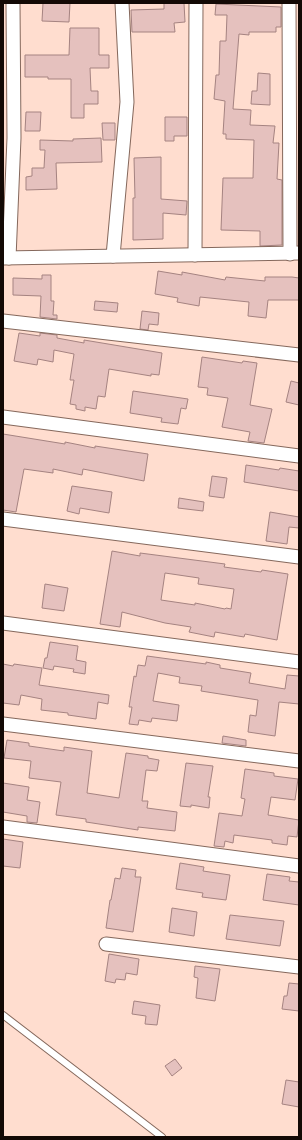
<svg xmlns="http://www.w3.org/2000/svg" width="302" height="1140" viewBox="0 0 302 1140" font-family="'Source Sans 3',sans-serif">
	<rect width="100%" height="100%" fill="#ffddcf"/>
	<!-- building -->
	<g fill="#e5c1be" stroke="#a58381" fill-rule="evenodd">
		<path d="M43,3H70L69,22L42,21Z"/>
		<path d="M164,3H184L185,22L174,23L175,32H132L131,10L164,9Z"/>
		<path d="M216,4L281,7V27H276V32H249V35L239,34L233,109L251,110L250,125L275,126L273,143H279L277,179L282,180V245L260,246V231L221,230L223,178H253L254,140L226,139V134H223L225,101L214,99L216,75H219L220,41H226L227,15H215Z"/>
		<path d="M70,28H99V55H109V68H90L91,91H98V104H84V118H71V79H48V77H25V55H69Z"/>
		<path d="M258,73L270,74V105L251,104L252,91H257Z"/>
		<path d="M26,112H41L40,131H25Z"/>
		<path d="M165,117H187V136H174V141H165Z"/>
		<path d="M102,123H115V140H103Z"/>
		<path d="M101,138L102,162L56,163L57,189L26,190V177L32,176V168H44L45,150H40V140L73,141V139Z"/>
		<path d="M161,157V199L187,201L186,215L163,213V239L133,240V198H135L134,158Z"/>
		<path d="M158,271L182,275V272L225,280L226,277L265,281V277H292L299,278V300H268L266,318L248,316L249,302L200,297L199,306L177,302L178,298L155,294Z"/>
		<path d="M42,275H51V301H54L53,315H57V319L40,317L41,296L13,295V278L42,279Z"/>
		<path d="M95,301L118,303L117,312L94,310Z"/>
		<path d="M142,311L159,313L158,325L149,324L148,330L140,329Z"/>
		<path d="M19,333L40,336V333L57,335V338L84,343V340L162,353L159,375L151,374V376L109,369L105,397L98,396L96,409L85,407V411L76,409V405L70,404L74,380H70L74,354L54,350L53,362L38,359L37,365L14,361Z"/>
		<path d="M202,357L242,363L243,361L257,363L250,405L272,409L264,443L248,441L250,432L222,427L228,398L207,395L208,388L198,387Z"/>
		<path d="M291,381L299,383V405L286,402Z"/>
		<path d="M133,391L188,399L186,409L181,408L178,424L161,422L162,418L130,413Z"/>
		<path d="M3,434L65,444V442L95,448V446L148,454L144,481L83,469L82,475L53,469V473L24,469L16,512L3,510Z"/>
		<path d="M246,465L279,470L280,468L299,471V491L244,482Z"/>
		<path d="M212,476L227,478L224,498L209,496Z"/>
		<path d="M72,486L112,492L109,513L80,508L79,514L67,511Z"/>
		<path d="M179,498L204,502L203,511L178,508Z"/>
		<path d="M270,512L299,517V528L289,527L287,544L266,541Z"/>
		<path d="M112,551L140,556V553L225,564L224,567L261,572L262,570L288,574L277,640L245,634L244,637L215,632L214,637L189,632L191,627L165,623L122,612L120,627L100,624ZM165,573L199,578L198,584L234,589L231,609L226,608L225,609L195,603V605L161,600Z"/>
		<path d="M45,584L68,588L64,611L42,608Z"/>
		<path d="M50,642L78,646L76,660L86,662L85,674L73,672L74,669L54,666L53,670L43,668L45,658H47Z"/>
		<path d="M147,656L206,664V662L220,665V668L251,673L249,683L285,689L287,675L299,676V704L279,702L275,736L248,732L250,715L256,716L258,700L201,691L202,686L179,683L180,677L158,673L153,701L179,705L177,721L152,718L151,722L139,720L138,725L129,724L132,707H129L134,676L136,677L138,665L145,666Z"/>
		<path d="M3,664L13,666L14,664L42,668L39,685L109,695L108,704L98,702L96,719L68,715V713L41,710L42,699L21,695L19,705L3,703Z"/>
		<path d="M223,736L246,740V746L222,743Z"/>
		<path d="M7,740L29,743V746L64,751V747L92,751L87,793L119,798L126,753L148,756V758L159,760L157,771L146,770L142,801H148L147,808L177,812L175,831L138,827V830L86,822V819L56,815L61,782L29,778L31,761L4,758Z"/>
		<path d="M186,763L213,766L208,797H210L209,808L191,805V807L180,806Z"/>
		<path d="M245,769L274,773V776L298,779L295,800L271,797L268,815L299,820L297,837L288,836L287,845L272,843V840L234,835L233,843L225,841L224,847L214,846L219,813L242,816L245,799L241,798Z"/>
		<path d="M3,783L29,787L27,800L40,802L37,823L27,822V816L3,812Z"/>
		<path d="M3,839L23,842L20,868L3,866Z"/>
		<path d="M180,863L204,867L203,871L230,875L226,900L202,897L203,893L176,889Z"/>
		<path d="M122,868L136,870L135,877H141L133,932L106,928L110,900H111L115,878L120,879Z"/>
		<path d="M267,874L290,877L289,881L299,882V905L263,900Z"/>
		<path d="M172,908L197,912L194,936L169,932Z"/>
		<path d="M230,915L284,921L280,946L226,939Z"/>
		<path d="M109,954L139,959L137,975L126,973L125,980L116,979L115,983L105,981Z"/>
		<path d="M195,966L220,969L215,1001L196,998L198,978L194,977Z"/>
		<path d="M289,983L299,984V1011L282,1009L284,996H287Z"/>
		<path d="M134,1001L160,1005L157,1025L145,1024L146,1016L132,1014Z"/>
		<path d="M175,1059L182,1068L172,1076L165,1066Z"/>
		<path d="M286,1080L299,1082V1107L282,1104Z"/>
	</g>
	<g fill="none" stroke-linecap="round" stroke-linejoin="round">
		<defs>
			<path id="service" d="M3,1015L162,1137"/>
			<g id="minor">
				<path d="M289,3L290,254"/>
				<path d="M195,255L196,3"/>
				<path d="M113,256L127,102L122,3"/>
				<path d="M3,258L299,253"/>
				<path d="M9,258L14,138L13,3"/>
				<path d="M3,321L299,355"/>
				<path d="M3,417L299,456"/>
				<path d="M3,519L299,557"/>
				<path d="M3,623L299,662"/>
				<path d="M3,724L299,761"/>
				<path d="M3,827L299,866"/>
				<path d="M106,944L299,967"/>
			</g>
		</defs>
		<!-- service casing -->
		<use href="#service" stroke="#85685c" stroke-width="8"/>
		<!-- minor casing -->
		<use href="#minor" stroke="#85685c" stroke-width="15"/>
		<!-- service -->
		<use href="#service" stroke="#fff" stroke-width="6"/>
		<!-- minor -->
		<use href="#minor" stroke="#fff" stroke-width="13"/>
	</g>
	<!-- border -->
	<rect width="302" height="1140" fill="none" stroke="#130905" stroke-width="8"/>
</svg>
